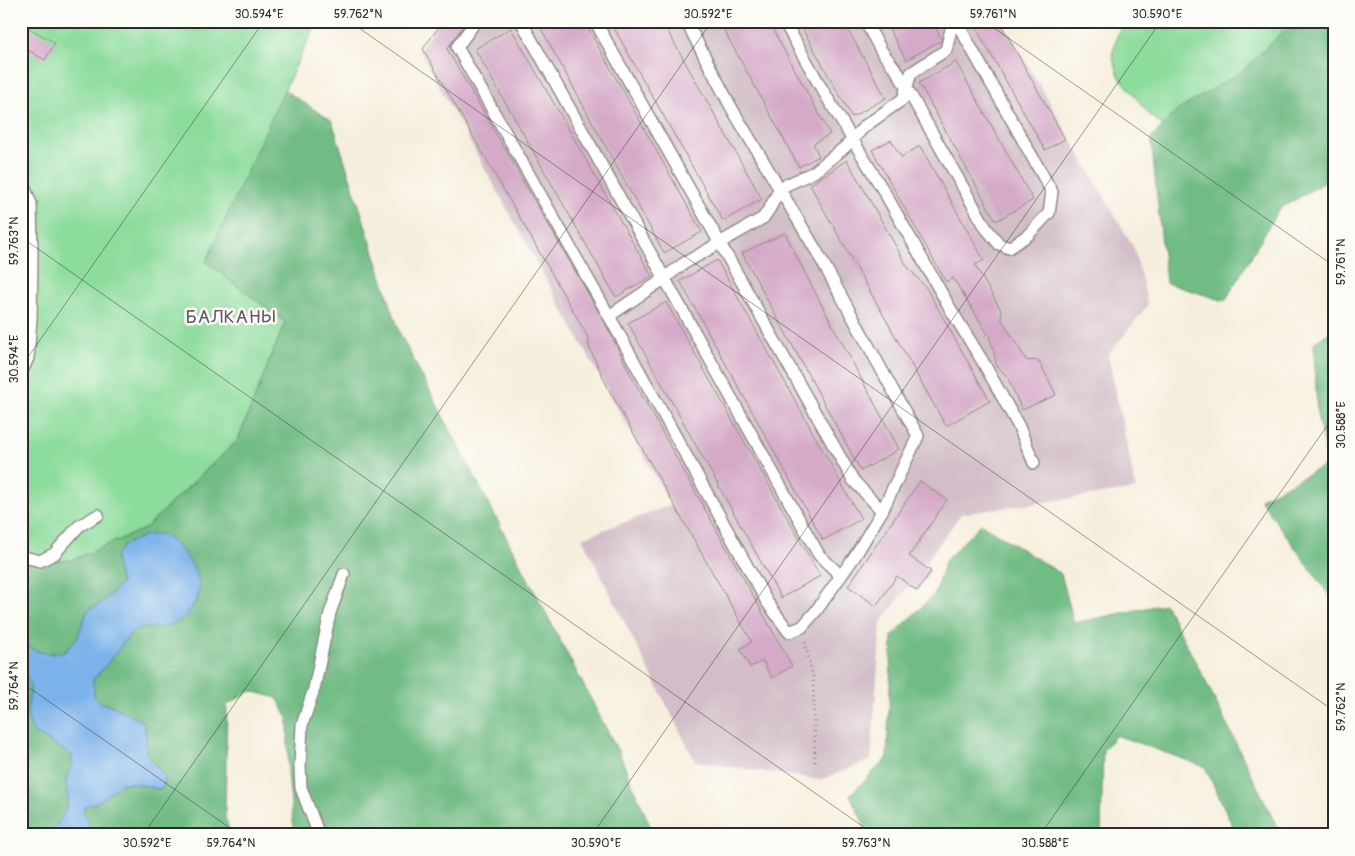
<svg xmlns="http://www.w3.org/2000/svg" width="1355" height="856" viewBox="0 0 1355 856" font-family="Pangolin,sans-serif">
	<rect width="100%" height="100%" fill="#fdfcf7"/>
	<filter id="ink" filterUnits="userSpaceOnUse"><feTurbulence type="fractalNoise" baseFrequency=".02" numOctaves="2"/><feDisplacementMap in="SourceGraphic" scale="10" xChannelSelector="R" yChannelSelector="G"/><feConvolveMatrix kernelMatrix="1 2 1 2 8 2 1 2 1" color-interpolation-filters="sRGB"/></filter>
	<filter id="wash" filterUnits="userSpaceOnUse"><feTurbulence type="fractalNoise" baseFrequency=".0096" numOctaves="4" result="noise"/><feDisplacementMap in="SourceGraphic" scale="20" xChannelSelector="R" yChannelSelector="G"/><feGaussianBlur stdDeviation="1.12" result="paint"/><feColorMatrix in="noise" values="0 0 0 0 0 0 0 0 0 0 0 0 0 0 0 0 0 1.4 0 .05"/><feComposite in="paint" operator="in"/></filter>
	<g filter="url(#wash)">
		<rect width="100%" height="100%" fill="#f6efdd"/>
		<!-- industrial -->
		<path fill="#d2bdc8" d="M439,21H1002L1134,248L1148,305L1108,355L1136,489L961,514L881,623L871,760L820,780L695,761L582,538L671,505L419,50Z"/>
		<!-- green -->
		<g fill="#8cdc9c" stroke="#5c8464">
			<path d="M21,21H318L295,67L206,262L285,322L238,440L144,529L72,560L21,564Z"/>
			<path d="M1126,21H1282L1284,59L1192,150L1149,114L1119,76L1112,56L1117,36Z"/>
		</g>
		<!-- forest -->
		<g fill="#71bc84" stroke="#4e7458">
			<path d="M1291,21H1334V177L1279,209L1225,301L1166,283L1151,138L1177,111L1242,71L1290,25Z"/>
			<path d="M284,90L332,121L400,334L619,753L654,835H295L294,833L288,773V718L277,698L251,691L227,705L225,817L231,835H91L92,831L82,811L86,806L98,802L122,783H132L161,790L165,777L145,753L146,736L144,722L111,705L101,703L94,696L93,679L99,674L128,637L137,629L169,626L124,545L116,557L121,584L100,604L88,610L77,638L65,652C45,654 39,654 21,643V564L72,560L144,529L238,440L285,322L206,262Z"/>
			<path d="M1334,329V602C1310,567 1284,534 1260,499L1328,464L1317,414L1314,343Z"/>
			<path d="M981,524L1061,574L1074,623L1165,604L1205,680L1281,835H1237L1205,767L1116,735L1103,750L1101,835H869L850,795L887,758L892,636L935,594L945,561Z"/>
			<path d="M21,672L28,678L31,686L28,703L46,740L59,747L72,756C74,767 68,770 67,779C65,785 68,792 68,799C68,812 57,829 45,834C39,837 28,835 21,835Z"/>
		</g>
		<!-- water -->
		<path fill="#7bb2ea" stroke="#536e8a" d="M162,534C183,549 212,579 193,606C187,616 181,621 170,625C161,629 143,626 136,630C126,636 120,648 113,656C107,665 100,672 93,679L94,696L101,703L111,705L144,722L146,736V753L165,777L162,790L132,783H122L98,802L86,806L83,811L92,831L91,835H44C56,827 67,815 68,799C68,793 65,786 66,779C68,770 74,767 72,756L59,747L33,732C31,727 29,722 28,717C25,697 39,688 21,672V643C38,653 45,655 65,652L77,638L88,610L100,604L121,584L115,557L124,545L145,535Z"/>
		<g id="blocks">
			<!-- building -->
			<g fill="#d5aac9">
				<path d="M443,21H467L447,49L605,323L635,383L792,666L772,678L763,661L750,667L740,649L752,642L610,392L589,347L588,337L423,49Z"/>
				<path d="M537,21H584L702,232L664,253Z"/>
				<path d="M610,21H662L762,199L723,221Z"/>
				<path d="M719,21H768L830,134L813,144L819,156L799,167Z"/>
				<path d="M798,21H843L886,98L852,117Z"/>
				<path d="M885,21H932L942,40L906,60Z"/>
				<path d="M972,21H999L1065,139L1045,150Z"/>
				<path d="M24,25L55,43L45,60L21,46V30Z"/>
				<path d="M511,28L652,276L616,297L475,49Z"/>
				<path d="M956,62L1033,200L996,221L919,83Z"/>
				<path d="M891,140L901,157L920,146L984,260L975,265L1002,312L1001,318L1026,360L1039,361L1056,395L1022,410L1008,378L996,364L993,348L989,336L953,278L946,282L872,150Z"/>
				<path d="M847,160L907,266L927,289L990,401L946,426L810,185Z"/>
				<path d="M785,233L810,283L899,449L861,471L742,253Z"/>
				<path d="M717,260L861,519L823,540L680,281Z"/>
				<path d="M666,302L820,576L781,598L628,323Z"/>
				<path d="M920,481L947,500L909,556L931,571L917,591L897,576L876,606L848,586Z"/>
			</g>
		</g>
	</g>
	<g filter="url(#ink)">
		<use href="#blocks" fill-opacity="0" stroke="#908d84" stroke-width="1"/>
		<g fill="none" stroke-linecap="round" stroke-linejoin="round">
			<defs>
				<g id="service">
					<path d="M476,21L457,47L609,316L767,602L789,632L802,627L816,611L855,556L882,511L918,436L817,252L731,107L686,21"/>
					<path d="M521,21L819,555L841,576"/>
					<path d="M595,21L853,480L882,511"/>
					<path d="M784,21L819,84L886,195L951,310L983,362L1019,427L1034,463"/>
					<path d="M865,21L882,52L897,71L986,228L999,244L1009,248L1028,235L1049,213L1052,192L956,21"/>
					<path d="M21,178L31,204L32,255L31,319L28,358L21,373"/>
					<path d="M609,316L658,283L683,264L763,218L770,208L780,188L814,172L845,147L865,126L903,99L911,73L946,50L953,21"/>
					<path d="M21,556L40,561L54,554L79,526L98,515"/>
					<path d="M319,835L301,788L300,766L302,725L314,689L330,613L344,574"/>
				</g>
			</defs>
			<!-- service casing -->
			<use href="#service" stroke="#908d84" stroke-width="14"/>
			<!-- path -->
			<path stroke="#908d84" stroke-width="3" stroke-dasharray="1 4" stroke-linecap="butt" d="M805,642L813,677L815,762"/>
			<!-- service -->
			<use href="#service" stroke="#fff" stroke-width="11"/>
		</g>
	</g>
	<!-- ticks -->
	<path fill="none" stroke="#2b2b2b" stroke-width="1" stroke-opacity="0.45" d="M349,21L1334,711M984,21L1334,266M21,237L875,835M21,367L264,21M21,682L240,835M143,835L712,21M592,835L1161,21M1040,835L1334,416"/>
	<g text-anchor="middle" stroke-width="5" stroke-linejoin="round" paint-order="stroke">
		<!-- neighbourhood labels -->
		<g font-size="19" letter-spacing="1" fill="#665762" stroke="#fdfcf7">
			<text x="231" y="323">БАЛКАНЫ</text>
		</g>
	</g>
	<!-- margin -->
	<rect width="1355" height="856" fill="none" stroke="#fdfcf7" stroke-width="55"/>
	<rect x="28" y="28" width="1300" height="800" fill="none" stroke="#2b2b2b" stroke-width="2"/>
	<g font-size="12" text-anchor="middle" fill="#2b2b2b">
		<text x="259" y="18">30.594°E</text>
		<text x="358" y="18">59.762°N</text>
		<text x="708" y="18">30.592°E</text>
		<text x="993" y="18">59.761°N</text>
		<text x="1157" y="18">30.590°E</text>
		<text transform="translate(14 241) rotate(-90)" y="4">59.763°N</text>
		<text transform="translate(1341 262) rotate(-90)" y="4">59.761°N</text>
		<text transform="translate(14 359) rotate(-90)" y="4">30.594°E</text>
		<text transform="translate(1341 425) rotate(-90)" y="4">30.588°E</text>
		<text transform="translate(14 686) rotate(-90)" y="4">59.764°N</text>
		<text transform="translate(1341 707) rotate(-90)" y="4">59.762°N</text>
		<text x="147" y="847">30.592°E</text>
		<text x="231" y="847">59.764°N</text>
		<text x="596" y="847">30.590°E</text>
		<text x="866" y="847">59.763°N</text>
		<text x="1045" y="847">30.588°E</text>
	</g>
</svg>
